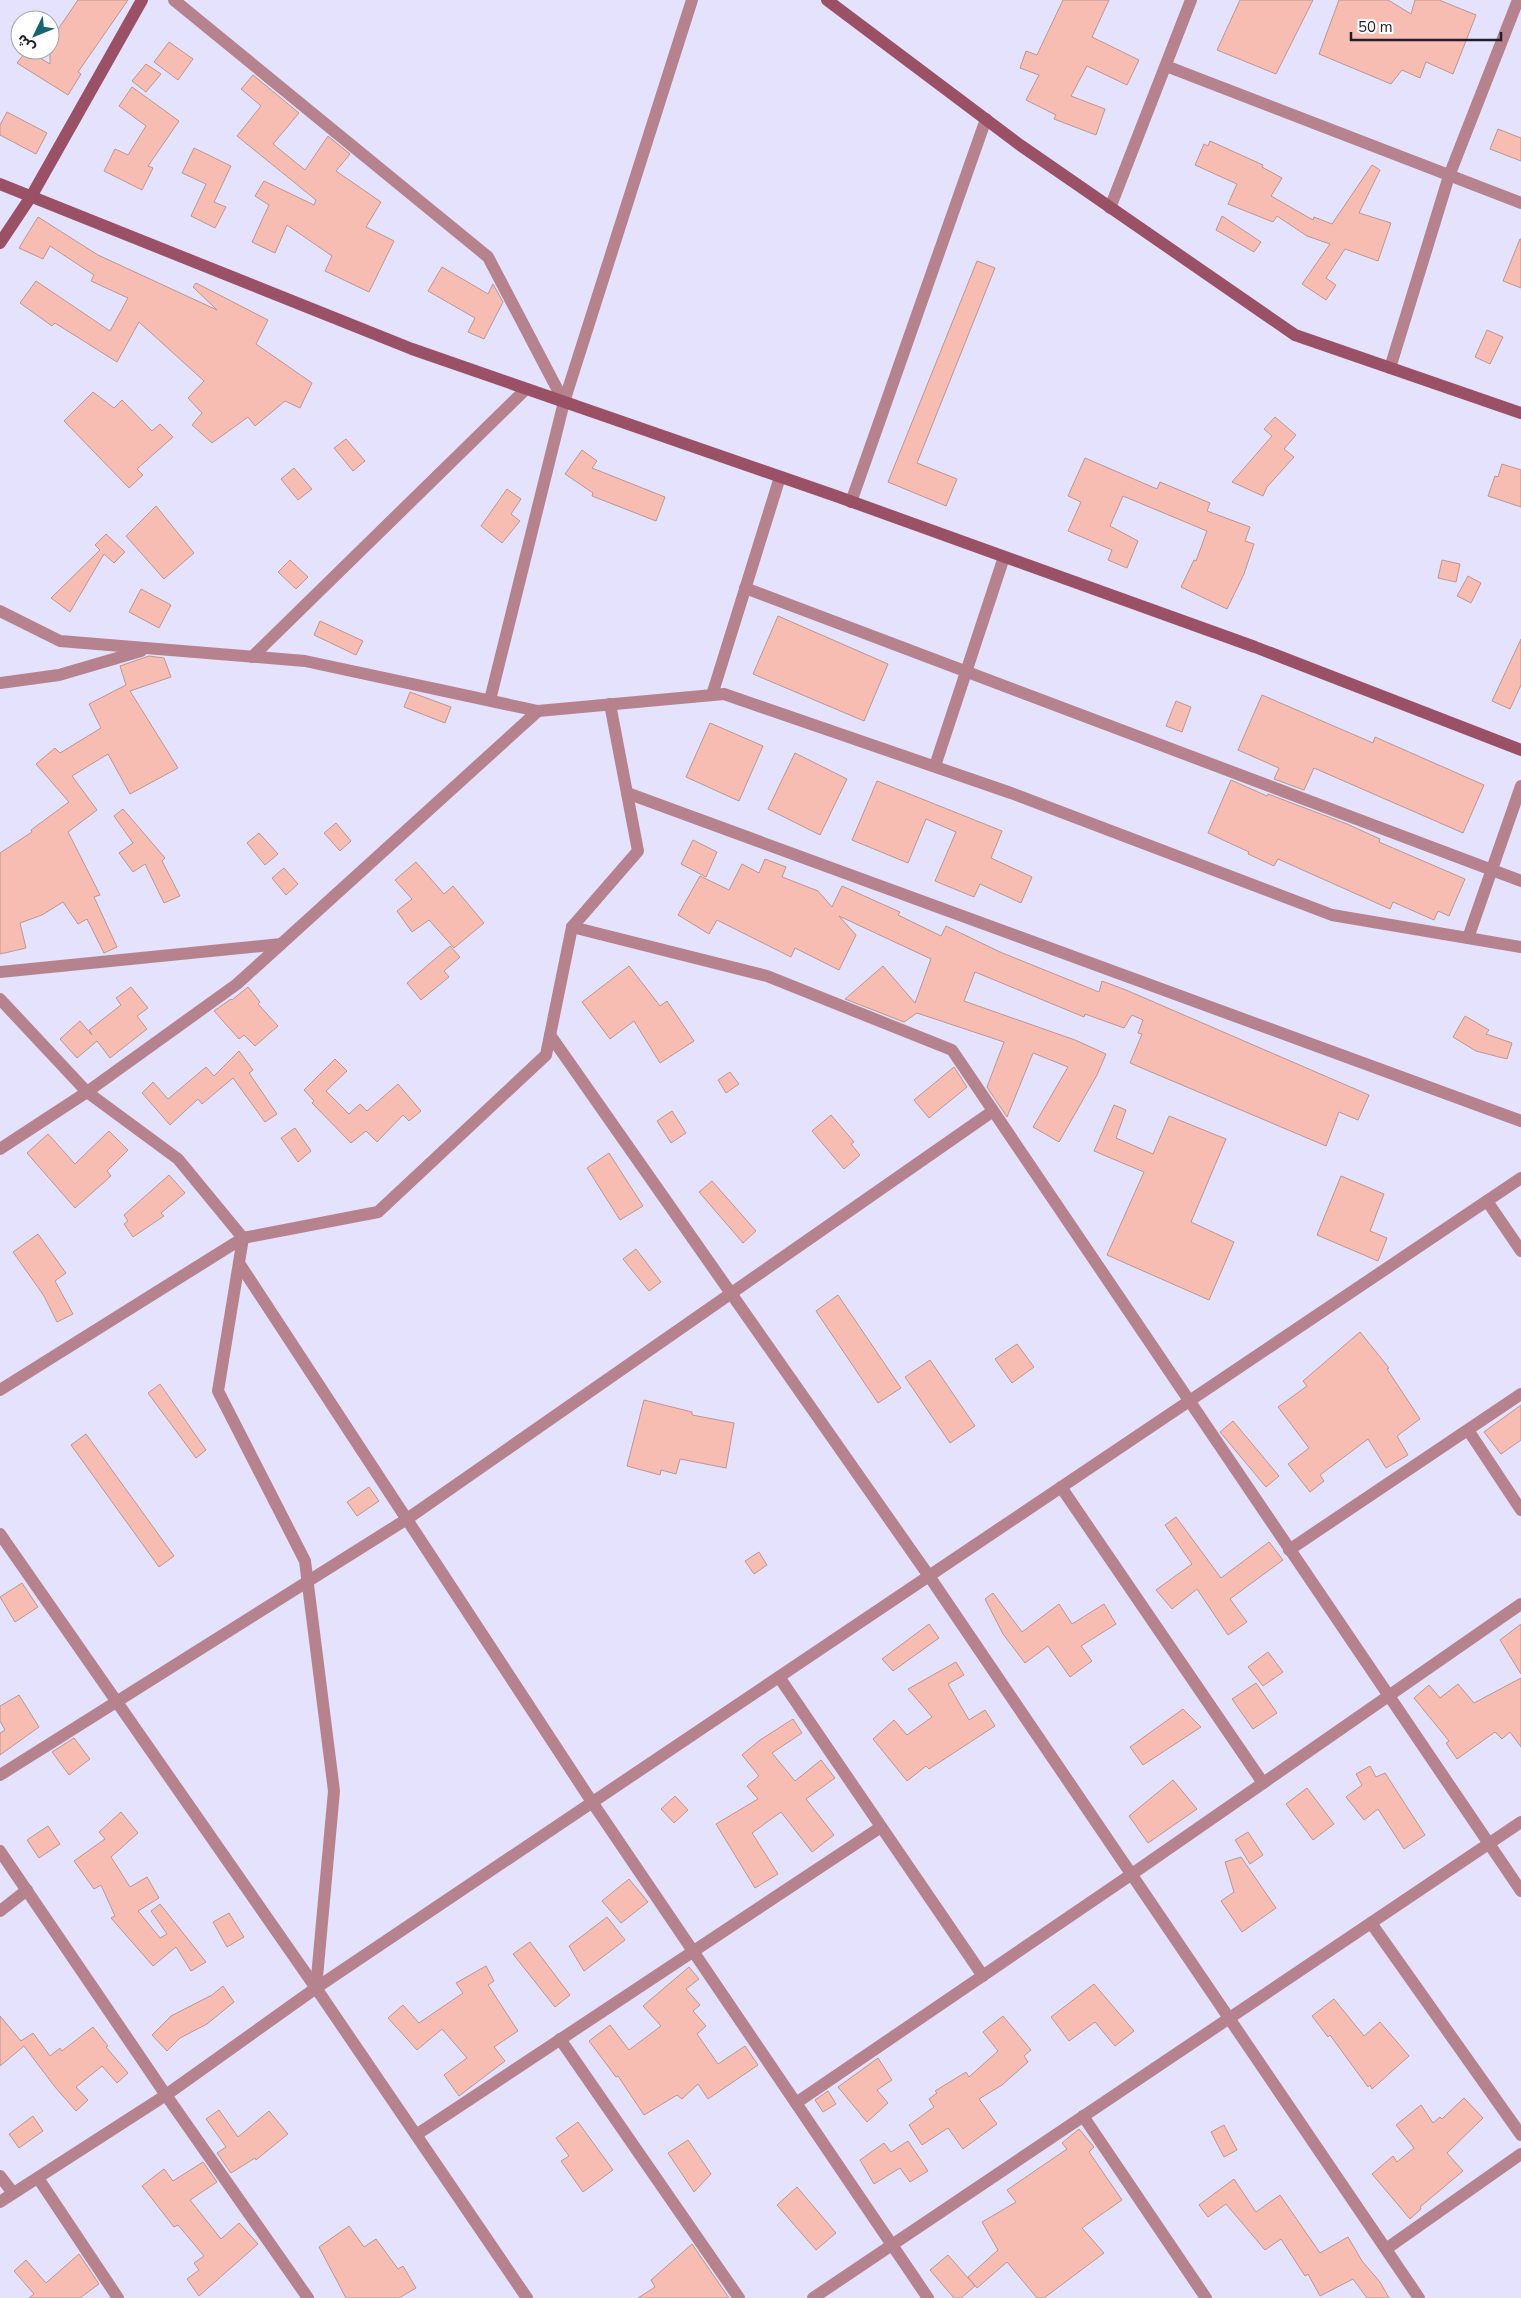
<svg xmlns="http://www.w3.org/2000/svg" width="1521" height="2298" viewBox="0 0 1521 2298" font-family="'Nunito Sans','Noto Sans Arabic',sans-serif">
	<rect width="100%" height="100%" fill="#e4e2fc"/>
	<!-- building -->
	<g fill="#f7bdb2" stroke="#bc9791">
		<path d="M78,0H128L78,72L81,74L68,95L17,63L27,50L50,64V41Z"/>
		<path d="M1063,0H1109L1092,37L1139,60L1127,85L1087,66L1071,96L1105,109L1096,135L1054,119L1056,115L1026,100L1039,75L1020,68L1026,51L1037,55Z"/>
		<path d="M1240,0H1313L1276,74L1217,50Z"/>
		<path d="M1339,0H1388L1411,14L1415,0H1439L1476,15L1453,74L1426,62L1420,78L1402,70L1391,84L1319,54Z"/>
		<path d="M169,42L193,59L178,80L154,62Z"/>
		<path d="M146,64L161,74L146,92L132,81Z"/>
		<path d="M253,75L299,113L273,144L305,170L328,136L350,154L336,171L381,202L366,227L394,241L369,292L325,271L332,256L287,225L275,253L252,242L269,205L255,196L264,181L314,205L316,200L237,136L261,106L241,89Z"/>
		<path d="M132,87L179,121L148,166L153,168L142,190L104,171L115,149L128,155L146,126L119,106Z"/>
		<path d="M7,112L47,133L36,154L0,135V125Z"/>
		<path d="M1498,129L1521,138V161L1490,149Z"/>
		<path d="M1210,141L1263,165L1262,167L1282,178L1271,196L1313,220L1314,217L1332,224L1372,165L1380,170L1359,213L1391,223L1378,261L1345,249L1326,278L1336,285L1326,300L1302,284L1330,244L1307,236L1277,216L1273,222L1228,204L1237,184L1195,165L1204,144L1208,146Z"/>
		<path d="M194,148L231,166L214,202L226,207L215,228L191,216L206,184L182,173Z"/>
		<path d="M1222,216L1261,242L1254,252L1216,230Z"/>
		<path d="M38,217L98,255L217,310L193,287L196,283L268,320L256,344L312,383L300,408L285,401L255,426L248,417L212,443L192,425L202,413L188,398L204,381L139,322L117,362L55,323L52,326L20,303L36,281L110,331L128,298L91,281L94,275L50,246L43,259L19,248Z"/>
		<path d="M1520,239H1521V288L1503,281Z"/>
		<path d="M977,261L995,268L917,463L957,479L946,506L888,482Z"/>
		<path d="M442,267L488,294L493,284L503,302L484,339L468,332L475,318L428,291Z"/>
		<path d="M1487,330L1503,337L1490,364L1475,357Z"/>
		<path d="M93,392L114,408L122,400L152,431L160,424L173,437L137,469L143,475L129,488L64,421Z"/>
		<path d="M1275,417L1296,435L1284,449L1294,457L1267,487L1263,496L1232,482L1272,436L1264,429Z"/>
		<path d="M346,439L365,461L353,471L334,448Z"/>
		<path d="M582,450L597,461L592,468L665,497L656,521L592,496L593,493L565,474Z"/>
		<path d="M1085,458L1157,489L1160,482L1210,503L1207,511L1250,527L1245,541L1254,544L1244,574L1227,609L1181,587L1194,560L1196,561L1207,531L1123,496L1110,526L1138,541L1127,568L1108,560L1112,550L1068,531L1081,502L1068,496Z"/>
		<path d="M1502,464L1521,470V507L1488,496L1495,476L1498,477Z"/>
		<path d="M294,468L312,489L298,500L281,479Z"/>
		<path d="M507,489L521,499L511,514L520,521L502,543L481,526Z"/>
		<path d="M156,506L194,553L164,579L126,536Z"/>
		<path d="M106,534L125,552L114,563L104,554L70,612L51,598L100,550L95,545Z"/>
		<path d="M290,560L308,577L296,589L278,572Z"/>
		<path d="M1442,560L1460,564L1456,582L1438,578Z"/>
		<path d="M1468,576L1481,583L1471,603L1457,596Z"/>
		<path d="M141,589L171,605L159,628L129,612Z"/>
		<path d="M778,616L888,664L864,721L753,674Z"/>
		<path d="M320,621L363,641L356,655L314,635Z"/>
		<path d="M1521,639V685L1510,709L1492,701Z"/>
		<path d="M149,656L164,658L171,677L130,691L178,768L130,794L108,754L72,776L97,810L68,832L100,895L94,897L117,947L104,953L87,919L78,924L63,902L42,915L20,923L26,948L0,954V853L32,832L31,830L69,802L36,764L55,748L60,753L101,728L89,704L126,685L120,666Z"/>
		<path d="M410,692L451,707L445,723L404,707Z"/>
		<path d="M1262,695L1373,743L1375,737L1484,785L1463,833L1314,768L1304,790L1274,779L1279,768L1238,750Z"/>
		<path d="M1176,701L1191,707L1182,732L1166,726Z"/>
		<path d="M710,723L763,746L739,801L686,777Z"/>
		<path d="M795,753L847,779L820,835L768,809Z"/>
		<path d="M1231,780L1267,796L1268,794L1347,824L1380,839L1379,842L1465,879L1449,916L1438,911L1434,920L1393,902L1390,909L1278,859L1274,866L1248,854L1249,852L1208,833Z"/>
		<path d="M877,781L1002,831L991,858L1032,877L1021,903L980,884L974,897L935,881L956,832L926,819L908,863L852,840Z"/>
		<path d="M123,809L165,858L162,861L180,896L164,903L145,864L133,872L119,853L133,843L114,816Z"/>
		<path d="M336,823L351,841L340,851L324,833Z"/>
		<path d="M259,833L278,854L265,865L247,843Z"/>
		<path d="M693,840L717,852L706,877L681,864Z"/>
		<path d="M765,859L786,867L782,877L818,891L832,907L842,886L900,912L898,915L941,936L946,926L1000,952L1099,992L1102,981L1126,990L1369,1095L1358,1120L1339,1112L1326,1146L1130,1063L1142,1034L1138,1033L1143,1020L1132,1015L1124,1028L1085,1014L1084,1017L975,972L964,1001L1075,1040L1106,1054L1097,1075L1059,1142L1033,1127L1068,1067L1033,1053L1007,1117L987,1087L1004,1042L917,1013L904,1022L845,999L883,966L915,1003L931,959L839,916L856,935L839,970L795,948L791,957L717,920L709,934L678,915L700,876L729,890L742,864L759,873Z"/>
		<path d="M416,862L444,894L453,886L484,923L454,948L429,920L412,932L397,911L412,899L395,880Z"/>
		<path d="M284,868L298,884L286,895L272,878Z"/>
		<path d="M450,946L460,957L444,971L449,977L421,1000L407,983Z"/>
		<path d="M629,966L660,1006L667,1001L694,1041L660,1063L634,1021L610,1039L582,1002Z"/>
		<path d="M131,987L148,1008L137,1016L147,1029L110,1058L97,1041L77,1058L60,1039L80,1021L92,1035L89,1030L121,1005L116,998Z"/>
		<path d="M248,987L260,1002L258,1004L278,1026L255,1046L244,1035L239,1039L214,1011L231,999L232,1000Z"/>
		<path d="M1465,1016L1489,1030L1486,1034L1512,1043L1507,1059L1476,1051L1453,1037Z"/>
		<path d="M239,1051L253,1070L249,1073L277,1114L265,1122L233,1078L202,1104L198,1099L170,1125L142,1093L153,1082L168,1099L206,1067L214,1076Z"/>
		<path d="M335,1059L347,1071L326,1091L349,1114L360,1104L367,1111L398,1084L421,1111L409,1121L403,1115L377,1142L366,1131L351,1143L312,1103L314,1101L304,1090Z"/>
		<path d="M954,1067L967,1087L929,1118L914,1100Z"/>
		<path d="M730,1072L739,1084L726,1093L718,1080Z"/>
		<path d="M1114,1105L1126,1110L1116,1138L1153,1154L1169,1116L1226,1139L1191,1222L1234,1242L1209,1300L1107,1255L1144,1172L1094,1151Z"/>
		<path d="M672,1111L686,1133L671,1143L657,1121Z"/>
		<path d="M831,1115L854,1142L851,1144L860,1155L844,1169L812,1131Z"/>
		<path d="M295,1128L311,1151L298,1162L281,1138Z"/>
		<path d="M109,1131L128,1150L107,1171L111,1176L75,1208L27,1153L48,1134L75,1164Z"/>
		<path d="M609,1153L643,1206L620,1220L587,1168Z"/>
		<path d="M169,1175L185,1193L161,1213L164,1216L133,1237L124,1224L128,1221L124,1215Z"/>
		<path d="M1341,1176L1384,1194L1370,1231L1387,1238L1378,1261L1317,1235Z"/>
		<path d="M712,1181L756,1231L743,1243L699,1192Z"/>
		<path d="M38,1234L66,1273L55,1281L73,1314L57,1322L44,1296L13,1252Z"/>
		<path d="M636,1249L661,1282L649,1291L623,1259Z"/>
		<path d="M838,1295L901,1388L878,1403L816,1311Z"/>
		<path d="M1360,1332L1389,1368L1387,1369L1420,1419L1397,1436L1408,1455L1386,1468L1368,1439L1320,1475L1324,1481L1310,1492L1288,1464L1309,1448L1278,1407L1307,1386L1303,1381Z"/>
		<path d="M1017,1344L1034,1367L1012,1383L995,1359Z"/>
		<path d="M930,1360L975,1426L950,1443L905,1377Z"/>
		<path d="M160,1384L206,1450L196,1458L148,1393Z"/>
		<path d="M644,1400L692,1412V1415L734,1423L726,1468L680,1459L676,1474L661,1470L660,1475L627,1466Z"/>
		<path d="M1521,1405V1440L1501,1454L1484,1432Z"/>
		<path d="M1233,1421L1279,1476L1266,1487L1220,1432Z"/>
		<path d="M86,1434L174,1556L159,1567L71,1445Z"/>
		<path d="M369,1487L379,1501L357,1516L347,1502Z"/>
		<path d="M1176,1517L1221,1578L1269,1542L1283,1560L1230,1599L1247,1622L1228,1635L1197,1589L1172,1609L1156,1590L1192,1564L1165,1525Z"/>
		<path d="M759,1552L767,1565L754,1574L745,1561Z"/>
		<path d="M22,1583L38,1607L15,1622L0,1597Z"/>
		<path d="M993,1593L1022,1632L1059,1604L1072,1624L1104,1604L1116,1624L1081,1646L1092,1661L1070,1677L1048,1646L1025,1663L1003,1634L985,1599Z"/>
		<path d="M929,1624L939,1638L893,1671L882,1659Z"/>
		<path d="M1521,1624V1674L1500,1640Z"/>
		<path d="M1268,1652L1283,1672L1263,1686L1248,1667Z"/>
		<path d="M956,1662L964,1675L948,1684L969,1720L985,1710L995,1726L929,1769L926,1766L907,1781L873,1739L894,1720L907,1735L932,1717L908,1689Z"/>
		<path d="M1521,1678V1747L1510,1732L1502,1739L1495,1732L1457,1759L1446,1743L1449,1741L1414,1698L1429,1685L1440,1698L1458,1684L1474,1703Z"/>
		<path d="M1256,1683L1277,1713L1253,1729L1232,1699Z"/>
		<path d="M19,1695L39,1727L0,1755V1733L5,1730L0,1721V1706Z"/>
		<path d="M1183,1709L1201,1727L1143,1765L1130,1747Z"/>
		<path d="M793,1719L802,1733L772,1753L795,1781L821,1760L835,1778L806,1799L834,1835L812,1852L781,1812L752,1833L778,1874L755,1888L716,1824L758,1799L747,1786L759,1776L742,1755L760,1740Z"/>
		<path d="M74,1738L90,1759L69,1775L52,1752Z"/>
		<path d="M1370,1766L1376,1777L1385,1773L1425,1835L1404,1849L1378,1809L1364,1820L1346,1797L1362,1785L1356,1774Z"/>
		<path d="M1173,1780L1197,1809L1148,1843L1129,1816Z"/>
		<path d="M1307,1788L1334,1824L1313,1840L1286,1804Z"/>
		<path d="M675,1796L688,1810L674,1823L661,1809Z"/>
		<path d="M121,1812L138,1833L111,1857L130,1887L147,1877L159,1898L138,1911L160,1938L167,1934L151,1911L160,1904L206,1962L191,1971L176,1947L153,1966L111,1918L115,1916L101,1885L94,1889L74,1861L105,1839L99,1832Z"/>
		<path d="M48,1826L60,1844L39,1858L27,1840Z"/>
		<path d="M1248,1832L1263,1855L1250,1864L1235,1840Z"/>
		<path d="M1241,1857L1276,1908L1242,1932L1221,1901L1234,1892L1225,1862Z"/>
		<path d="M629,1879L648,1902L621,1923L602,1901Z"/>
		<path d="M229,1913L244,1937L227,1947L213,1922Z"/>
		<path d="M607,1917L625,1940L584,1971L569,1946Z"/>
		<path d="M530,1942L570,1995L555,2007L513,1954Z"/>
		<path d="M486,1966L494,1981L488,1985L518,2031L494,2047L505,2061L459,2096L444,2075L467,2058L442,2029L417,2050L388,2018L403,2005L419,2023L463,1993L456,1983Z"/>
		<path d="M689,1967L699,1979L686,1989L700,2005L693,2011L706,2026L697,2034L718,2064L745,2046L758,2065L708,2099L698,2084L682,2099L677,2095L644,2115L618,2076L616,2077L589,2041L610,2025L629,2050L661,2026L643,2006Z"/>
		<path d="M1094,1984L1134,2031L1115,2046L1095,2022L1069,2041L1051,2017Z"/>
		<path d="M223,1986L234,2002L207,2024L180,2038L167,2051L152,2035L171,2016L212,1995Z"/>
		<path d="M1334,1999L1364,2036L1380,2022L1409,2056L1372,2089L1370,2085L1368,2087L1330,2035L1328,2037L1312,2016Z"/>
		<path d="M0,2016L21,2041L33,2033L50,2056L60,2048L62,2051L93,2027L108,2046L106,2047L128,2073L117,2083L102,2066L76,2087L88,2100L76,2111L55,2087L24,2046L0,2066Z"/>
		<path d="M1003,2016L1031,2050L1024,2056L1028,2062L1002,2085L979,2099L997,2124L963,2149L948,2128L922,2145L909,2125L934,2107L929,2099L937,2093L935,2091L966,2072L969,2077L998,2051L983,2032Z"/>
		<path d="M878,2058L892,2080L877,2090L888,2103L867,2122L838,2087Z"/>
		<path d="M828,2091L836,2104L823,2112L815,2100Z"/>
		<path d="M1464,2098L1483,2118L1447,2153L1463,2171L1420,2207L1421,2209L1410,2219L1372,2174L1393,2156L1397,2162L1414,2148L1396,2125L1421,2105L1433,2123L1440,2117L1442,2119Z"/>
		<path d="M219,2110L238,2137L269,2111L288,2134L256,2160L255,2158L231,2173L217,2153L226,2147L206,2119Z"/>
		<path d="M33,2116L43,2131L19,2148L9,2134Z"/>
		<path d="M578,2122L613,2170L583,2192L561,2161L569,2156L556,2138Z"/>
		<path d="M1224,2125L1237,2150L1224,2157L1211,2132Z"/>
		<path d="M1079,2129L1094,2147L1089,2152L1122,2200L1082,2228L1104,2253L1044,2298H1037L1007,2262L977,2288L968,2277L998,2250L982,2222L1016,2202L1007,2190L1067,2149L1062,2143Z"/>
		<path d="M688,2140L711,2174L694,2192L668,2153Z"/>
		<path d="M908,2141L928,2171L910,2182L900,2168L874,2184L860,2160L884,2143L891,2152Z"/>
		<path d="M203,2162L217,2182L190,2200L221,2239L239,2223L258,2244L199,2296L187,2279L199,2270L194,2263L204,2256L178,2225L174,2227L142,2186L164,2169L173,2181Z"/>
		<path d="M1234,2179L1256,2212L1280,2195L1320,2253L1348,2237L1362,2261L1380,2282L1389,2298H1367L1353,2279L1320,2296L1308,2274L1305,2276L1281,2239L1265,2250L1226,2204L1208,2217L1199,2205Z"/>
		<path d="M797,2187L836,2233L816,2250L777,2205Z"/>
		<path d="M349,2226L364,2247L376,2239L398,2269L403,2266L416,2288L399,2298H346L319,2247Z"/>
		<path d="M692,2244L729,2298H638L655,2287L651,2280Z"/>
		<path d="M79,2254L99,2284L80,2298H29L34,2294L14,2271L26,2260L46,2283Z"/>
		<path d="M948,2255L975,2286L961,2298H954L930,2270Z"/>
	</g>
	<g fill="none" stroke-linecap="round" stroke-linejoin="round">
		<!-- street -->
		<g stroke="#b6828e" stroke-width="12">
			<path d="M174,0L488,257L564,402L692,0"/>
			<path d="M1166,66L1521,203"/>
			<path d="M1110,208L1191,0"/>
			<path d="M1390,368L1449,176L1518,0"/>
			<path d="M851,502L986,119"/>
			<path d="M745,588L1521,881"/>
			<path d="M0,611L60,641L305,661L538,711L724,694L1011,793L1332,915L1521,947"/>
			<path d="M252,657L526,389"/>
			<path d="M0,683L59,675L141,651"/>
			<path d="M712,695L780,477"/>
			<path d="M490,700L564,402"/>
			<path d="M935,766L1004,557"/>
			<path d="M627,793L1521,1121"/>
			<path d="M572,927L767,976L952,1050L1521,1891"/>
			<path d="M1468,938L1521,786"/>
			<path d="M0,972L281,944"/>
			<path d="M0,999L87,1092L178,1159L243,1238L218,1391L305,1561L334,1791L316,1988"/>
			<path d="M550,1035L929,1576L1419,2298"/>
			<path d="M0,1149L87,1092L237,984L538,711"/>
			<path d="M1487,1201L1521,1251"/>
			<path d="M239,1263L592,1802L928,2298"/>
			<path d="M0,1390L243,1238L378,1212L546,1055L572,927L638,851L610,704"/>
			<path d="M1468,1430L1521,1510"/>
			<path d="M1061,1487L1263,1783"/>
			<path d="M0,1534L316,1988L527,2298"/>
			<path d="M1289,1550L1521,1394"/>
			<path d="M779,1677L983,1976"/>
			<path d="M0,1775L407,1519L993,1111"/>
			<path d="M0,1851L166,2095L308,2298"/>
			<path d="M0,1911L27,1890"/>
			<path d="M1371,1923L1521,2135"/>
			<path d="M560,2039L739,2298"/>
			<path d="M796,2103L1132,1874L1521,1604"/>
			<path d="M1083,2116L1206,2298"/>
			<path d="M416,2135L881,1827"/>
			<path d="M0,2176L13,2193"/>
			<path d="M38,2178L118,2298"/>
			<path d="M0,2202L166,2095L316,1988L1521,1178"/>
			<path d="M1386,2249L1521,2154"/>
			<path d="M813,2298L1521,1822"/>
		</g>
		<!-- secondary -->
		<g stroke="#9a5165" stroke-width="12">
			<path d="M827,0L1020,145L1295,335L1521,413"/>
			<path d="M0,184L412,349L836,496L1255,647L1521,750"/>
			<path d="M0,243L32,195L142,0"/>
		</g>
	</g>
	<!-- north arrow -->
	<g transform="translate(35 35) rotate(227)"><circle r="24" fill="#ffffff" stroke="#a6a5aa"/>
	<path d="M0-4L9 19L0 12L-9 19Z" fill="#17636e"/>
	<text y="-8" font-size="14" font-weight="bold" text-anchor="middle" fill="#201e2a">ش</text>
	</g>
	<!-- scale -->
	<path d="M1351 32v8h150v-8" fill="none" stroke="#201e2a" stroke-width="2.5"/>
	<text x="1358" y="32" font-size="15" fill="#201e2a" stroke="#ffffff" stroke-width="4" paint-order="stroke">50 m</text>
</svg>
